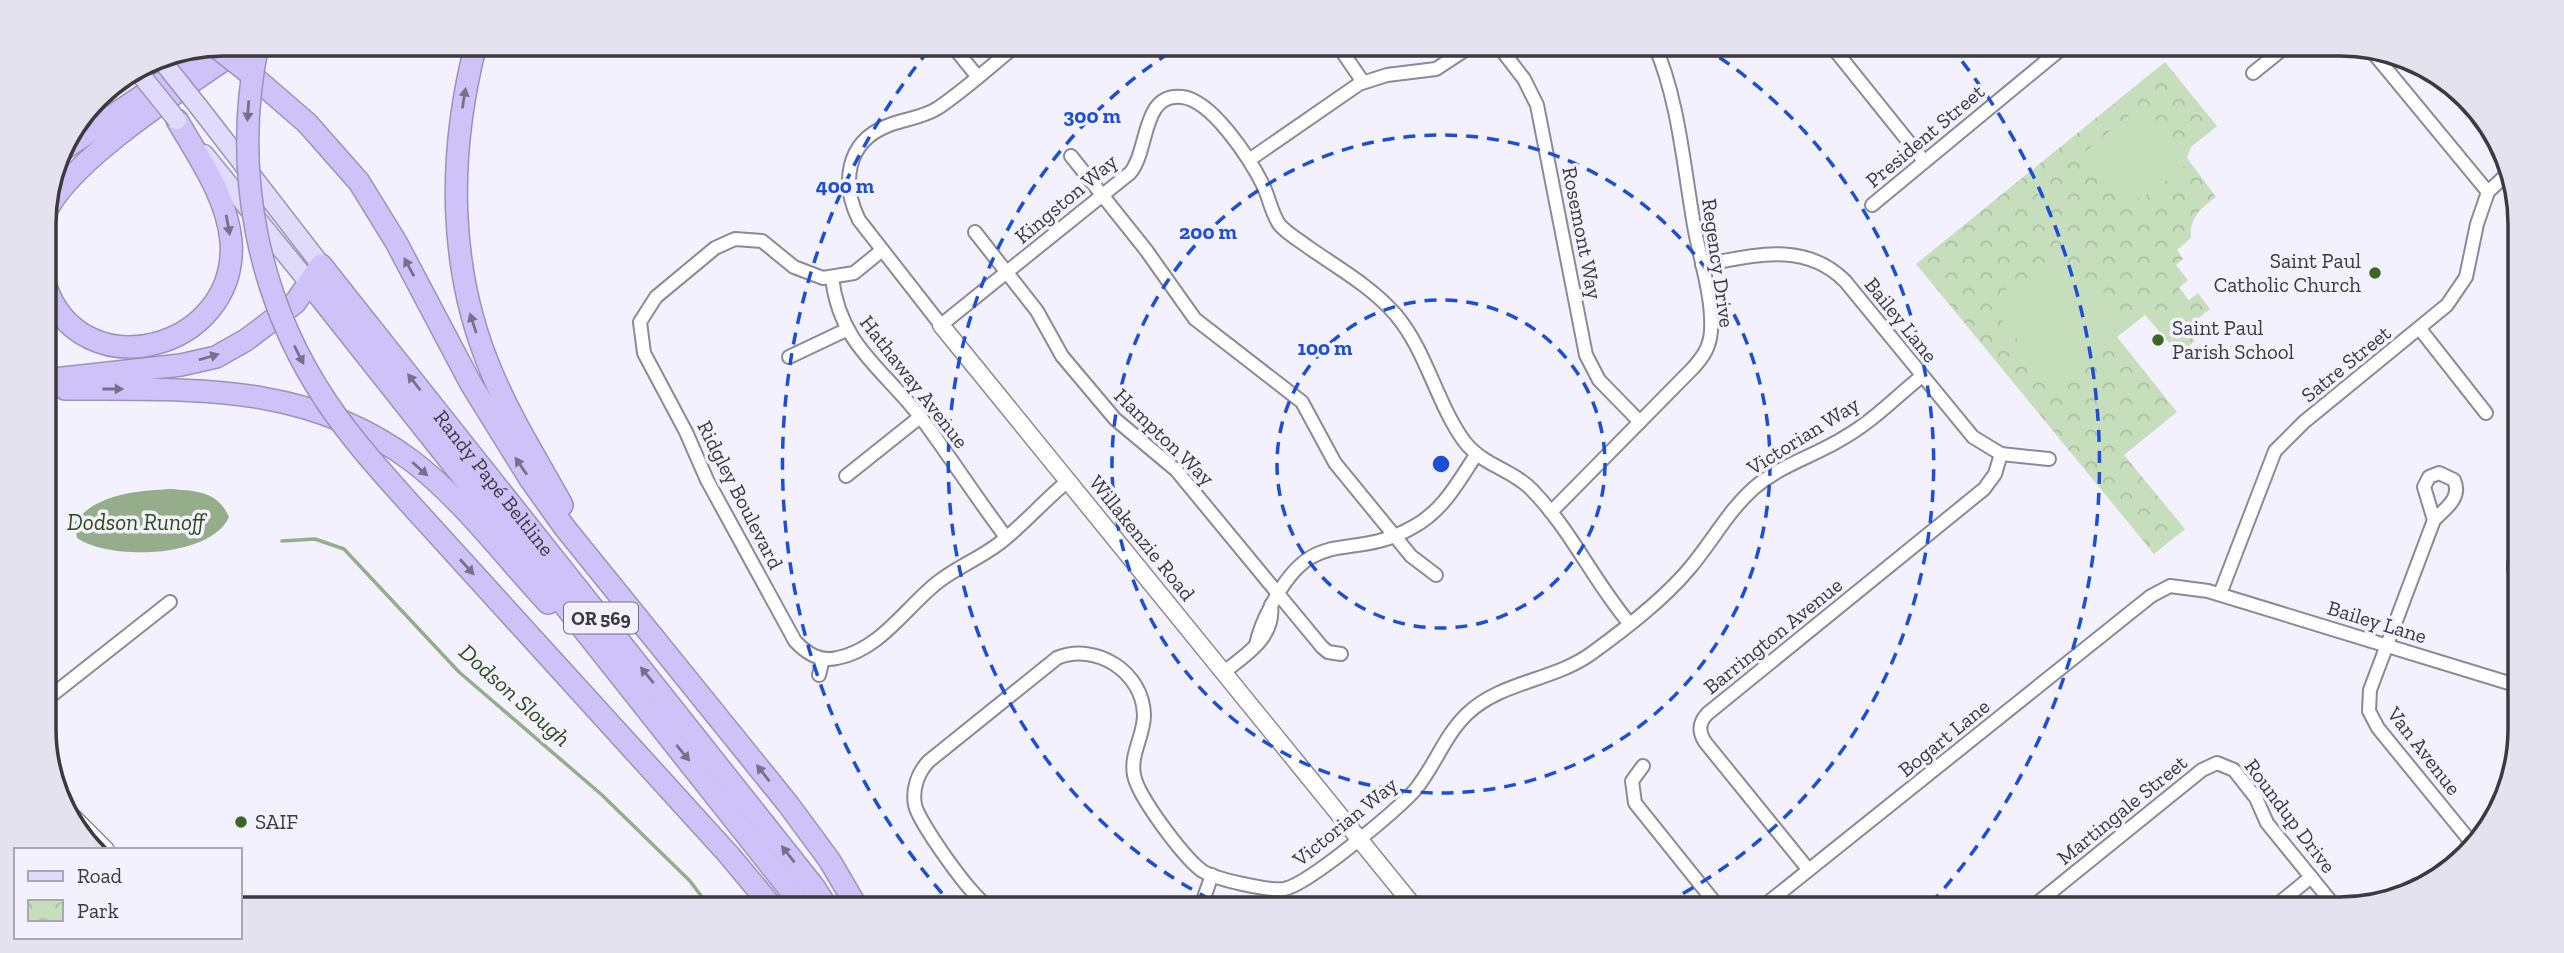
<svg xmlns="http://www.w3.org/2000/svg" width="2564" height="953" viewBox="0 0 2564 953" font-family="'Zilla Slab',serif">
	<defs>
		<pattern id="park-crowns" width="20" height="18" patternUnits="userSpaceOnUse" patternTransform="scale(1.75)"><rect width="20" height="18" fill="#c6debb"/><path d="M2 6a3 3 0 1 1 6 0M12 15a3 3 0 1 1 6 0" fill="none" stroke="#abbfa2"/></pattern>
	</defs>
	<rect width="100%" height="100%" fill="#f3f1fe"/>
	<!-- park -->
	<path fill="url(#park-crowns)" d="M2165,62L2217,126L2191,147L2187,158L2216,197C2201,208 2189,218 2191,238L2177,250L2183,259L2176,265L2188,280L2179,288L2189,300L2198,293L2210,309L2186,328L2195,341L2179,354L2145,315L2117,337L2177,412L2124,455L2185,529L2154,554L1916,264Z"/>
	<!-- pitch -->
	<g fill="#c6debb">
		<path d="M2138,108H2146L2184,155L2186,165C2128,211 2129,216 2081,155Z"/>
		<path d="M2046,271C2092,270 2103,290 2130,323L2059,381L2050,380L1989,304L2012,285Z"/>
	</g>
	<!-- water -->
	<path fill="#95ad8a" d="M171,489C196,491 218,491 229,517C211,558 111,561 77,538L74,523C97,493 137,491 171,489Z"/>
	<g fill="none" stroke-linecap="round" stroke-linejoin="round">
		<!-- stream -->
		<path stroke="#95ad8a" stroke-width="3.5" d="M282,541L315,539L344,549L459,672L602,795L690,881L711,909"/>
		<defs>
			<g id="street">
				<path d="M951,44L977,76"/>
				<path d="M1018,44C992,65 966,89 938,108C922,118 904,119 887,126C846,142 841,184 859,220L941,325L1130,173C1149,152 1141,92 1182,97C1212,100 1250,159 1263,185C1269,197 1271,212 1279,224C1286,233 1299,240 1308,247C1338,268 1372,287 1396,315C1427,352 1436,402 1464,441C1483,466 1512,469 1532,490C1571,530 1593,580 1629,623"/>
				<path d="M1337,44L1363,82"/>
				<path d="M1497,44L1524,79L1537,105L1586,355L1599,380L1640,422"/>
				<path d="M1830,44L1924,161"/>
				<path d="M2370,49L2488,192"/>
				<path d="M2253,73L2289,44"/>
				<path d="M1071,156L1146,250L1195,319L1302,402L1335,463L1411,556L1436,575"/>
				<path d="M1249,160L1359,84L1387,75L1436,69L1474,44"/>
				<path d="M1872,205L2067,44"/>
				<path d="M975,232L1037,311L1062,356L1115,419L1176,470L1322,647L1328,652L1341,654"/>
				<path d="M881,251L854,273L823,278L794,267L762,241L735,239L715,248L656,297L640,322L644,353L686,432L707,480L795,641C807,654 820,662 837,658C880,650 906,607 938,582C956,568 978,559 997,545C1023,526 1043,501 1068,481"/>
				<path d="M1702,265C1752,256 1804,240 1845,281L1973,437L2001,454L2049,459"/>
				<path d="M832,278C840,346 884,369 922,419C951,458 977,499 1006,537"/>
				<path d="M2420,329L2486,413"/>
				<path d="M789,357L846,330"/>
				<path d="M2439,473L2454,480C2462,498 2446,508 2434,520L2424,487L2429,477Z"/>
				<path d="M846,476L920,417"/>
				<path d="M1551,512L1693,368C1703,357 1710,347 1711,331C1713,299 1701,262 1695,231C1684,171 1679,99 1654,44"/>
				<path d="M2434,520L2370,690L2369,711L2378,728L2471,842"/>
				<path d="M2514,570V563"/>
				<path d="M2220,594L2275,451L2304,422L2447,305L2466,277L2477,224L2488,192L2507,174"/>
				<path d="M1256,645C1259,630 1264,619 1271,606C1315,521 1349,564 1413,527C1443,511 1458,482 1476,455"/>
				<path d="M1224,672C1247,654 1275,637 1271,605"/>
				<path d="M819,675L823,659"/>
				<path d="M47,699L170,602"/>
				<path d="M1643,766L1632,781L1635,803L1720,909"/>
				<path d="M1808,869L1705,742C1698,731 1699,723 1707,714L1984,489L1995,474L2001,454"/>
				<path d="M1040,909C1023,905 1002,913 987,905C972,898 918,821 915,805C912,789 918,772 929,761L1057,658C1096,642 1143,672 1144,715C1144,736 1130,754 1134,775C1138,797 1183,856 1201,870C1213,879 1268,891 1284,889C1308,885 1397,810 1415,790C1435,766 1444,736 1467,714C1501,681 1554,681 1592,653C1625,629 1663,600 1689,569C1712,542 1728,511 1754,488C1782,464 1815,456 1845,437C1873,421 1897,396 1922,376"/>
				<path d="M1200,909L1212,875"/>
				<path d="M1760,909L2151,596L2170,586L2208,591L2512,684"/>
				<path d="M2030,909L2202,770L2217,763L2234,770L2256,798L2267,823L2337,909"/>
				<path d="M2272,909L2311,877"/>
			</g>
			<g id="secondary">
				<path d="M941,325L1416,909"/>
				<path d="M74,818L106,850"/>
			</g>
			<g id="primary">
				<path d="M198,106L321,265"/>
				<path d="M204,154L310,284"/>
			</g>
			<g id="highway">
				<path d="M476,44C448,153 447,268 492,373C511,419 538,461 562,505"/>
				<path d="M248,72L307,123L359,182L396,242L471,384L530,479L565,528L788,804L830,861L858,909"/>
				<path d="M61,151L217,45"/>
				<path d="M44,216C68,158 194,82 247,44"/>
				<path d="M45,284C80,392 239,350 231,241C227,197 199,158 177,120"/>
				<path d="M310,284L805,909"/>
				<path id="s1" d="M45,380L181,365L216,357L246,340L295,303L321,265L814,887L828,909"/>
				<path d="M65,389C189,390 306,381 412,461C463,500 504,556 548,603"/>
				<path d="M421,516L729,855L774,909"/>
			</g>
		</defs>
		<!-- street casing -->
		<use href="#street" stroke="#8b8a95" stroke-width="16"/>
		<!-- secondary casing -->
		<use href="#secondary" stroke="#8b8a95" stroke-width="19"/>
		<!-- primary casing -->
		<use href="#primary" stroke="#9a93b8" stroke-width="21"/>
		<!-- highway casing -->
		<use href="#highway" stroke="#9a93b8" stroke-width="24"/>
		<!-- street -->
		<use href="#street" stroke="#fff" stroke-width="12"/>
		<!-- secondary -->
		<use href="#secondary" stroke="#fff" stroke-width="16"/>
		<!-- primary -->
		<use href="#primary" stroke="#e1dbfb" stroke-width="18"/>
		<!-- highway -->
		<use href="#highway" stroke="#cdc3f9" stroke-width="21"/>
		<defs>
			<g id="primary-bridge">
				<path d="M159,57L198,106"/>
				<path d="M136,69L177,120"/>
			</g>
			<g id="highway-bridge">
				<path d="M258,44C232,168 256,296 326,401C354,443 388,479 421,516"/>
				<path d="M215,46L248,72"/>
			</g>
		</defs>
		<!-- primary-bridge casing -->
		<use href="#primary-bridge" stroke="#9a93b8" stroke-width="21" stroke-linecap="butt"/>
		<!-- highway-bridge casing -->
		<use href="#highway-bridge" stroke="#9a93b8" stroke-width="24" stroke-linecap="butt"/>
		<!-- primary-bridge -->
		<use href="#primary-bridge" stroke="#e1dbfb" stroke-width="18"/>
		<!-- highway-bridge -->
		<use href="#highway-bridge" stroke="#cdc3f9" stroke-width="21"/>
	</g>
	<!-- one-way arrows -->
	<defs><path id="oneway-solid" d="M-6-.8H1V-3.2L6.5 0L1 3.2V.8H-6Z" transform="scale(1.75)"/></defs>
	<g fill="#757189">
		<use href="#oneway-solid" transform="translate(464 98) rotate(-81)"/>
		<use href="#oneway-solid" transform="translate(248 111) rotate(94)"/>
		<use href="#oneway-solid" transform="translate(228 225) rotate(80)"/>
		<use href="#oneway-solid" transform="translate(409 267) rotate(-118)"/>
		<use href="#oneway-solid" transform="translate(473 323) rotate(-108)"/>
		<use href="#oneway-solid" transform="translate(299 355) rotate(63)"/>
		<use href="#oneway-solid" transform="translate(209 357) rotate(-16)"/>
		<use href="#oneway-solid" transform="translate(414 382) rotate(-128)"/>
		<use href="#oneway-solid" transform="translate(113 389)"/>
		<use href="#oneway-solid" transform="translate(521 466) rotate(-124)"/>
		<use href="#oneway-solid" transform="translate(420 469) rotate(42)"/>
		<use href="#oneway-solid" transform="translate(467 567) rotate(48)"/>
		<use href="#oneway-solid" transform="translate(647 675) rotate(-129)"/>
		<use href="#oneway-solid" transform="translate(683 753) rotate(51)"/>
		<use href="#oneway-solid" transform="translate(763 773) rotate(-128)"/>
		<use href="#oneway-solid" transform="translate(788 854) rotate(-128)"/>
	</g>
	<!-- distance rings -->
	<g fill="none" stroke="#1d4ed8" stroke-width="3.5" stroke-dasharray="12 9">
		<circle cx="1441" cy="464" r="164"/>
		<circle cx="1441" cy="464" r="329"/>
		<path d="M1229 909A493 493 0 0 1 1180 46M1702 46A493 493 0 0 1 1653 909"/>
		<path d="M956 909A658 658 0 0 1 933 45M1949 45A658 658 0 0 1 1926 909"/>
	</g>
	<!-- markers -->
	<g fill="#3d6623" stroke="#f3f1fe" stroke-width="2.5">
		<circle cx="2375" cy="273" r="7"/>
		<circle cx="2158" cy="340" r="7"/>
		<circle cx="241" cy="822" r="7"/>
	</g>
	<g text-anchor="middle" stroke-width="7" stroke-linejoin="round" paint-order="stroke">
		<!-- shield labels -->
		<rect fill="#f3f1fe" stroke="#727178" stroke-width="2" x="564" y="602.5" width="74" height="31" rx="5"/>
		<g font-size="19" font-weight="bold" fill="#3b3a3f">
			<text x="601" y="625">OR 569</text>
		</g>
		<!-- street labels -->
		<g font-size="21" fill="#3b3a3f" stroke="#f3f1fe">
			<text transform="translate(1925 136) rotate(-40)" y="7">President Street</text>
			<text transform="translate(1066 199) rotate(-40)" y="7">Kingston Way</text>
			<text transform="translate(1582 233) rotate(79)" y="7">Rosemont Way</text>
			<text transform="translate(1718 263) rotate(82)" y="7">Regency Drive</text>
			<text transform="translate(1901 320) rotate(51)" y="7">Bailey Lane</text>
			<text transform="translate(2346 364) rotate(-39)" y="7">Satre Street</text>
			<text transform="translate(914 382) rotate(52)" y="7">Hathaway Avenue</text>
			<text transform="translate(1803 436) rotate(-32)" y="7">Victorian Way</text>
			<text transform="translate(1164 437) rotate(44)" y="7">Hampton Way</text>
			<text dy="7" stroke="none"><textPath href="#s1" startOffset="593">Randy Papé Beltline</textPath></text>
			<text transform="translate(740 495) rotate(63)" y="7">Ridgley Boulevard</text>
			<text transform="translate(1142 538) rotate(51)" y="7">Willakenzie Road</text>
			<text transform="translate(2377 622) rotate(17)" y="7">Bailey Lane</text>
			<text transform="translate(1773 636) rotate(-39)" y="7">Barrington Avenue</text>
			<text transform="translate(1944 738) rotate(-39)" y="7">Bogart Lane</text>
			<text transform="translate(2424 751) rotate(52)" y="7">Van Avenue</text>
			<text transform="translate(2122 810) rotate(-39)" y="7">Martingale Street</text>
			<text transform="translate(2290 816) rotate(53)" y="7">Roundup Drive</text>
			<text transform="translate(1345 822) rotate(-39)" y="7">Victorian Way</text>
		</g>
		<!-- poi labels -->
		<g font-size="21" fill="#3b3a3f" stroke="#f3f1fe" text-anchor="start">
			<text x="2361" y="268" text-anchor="end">Saint Paul<tspan x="2361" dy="24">Catholic Church</tspan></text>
			<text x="2172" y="335">Saint Paul<tspan x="2172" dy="24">Parish School</tspan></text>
			<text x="255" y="829">SAIF</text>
		</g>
		<!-- water labels -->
		<g font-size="23" font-style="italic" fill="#2c4b19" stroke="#f3f1fe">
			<text x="136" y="530">Dodson Runoff</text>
			<text transform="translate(515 695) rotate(42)" y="8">Dodson Slough</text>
		</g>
	</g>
	<!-- crop -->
	<path d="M0 0H2564V953H0ZM224 56H2340A168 168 0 0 1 2508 224V729A168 168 0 0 1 2340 897H224A168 168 0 0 1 56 729V224A168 168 0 0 1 224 56Z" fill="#e4e2ef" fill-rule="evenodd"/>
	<path fill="none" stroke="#3b3a3f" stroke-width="3.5" d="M224 56H2340A168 168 0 0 1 2508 224V729A168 168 0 0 1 2340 897H224A168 168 0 0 1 56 729V224A168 168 0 0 1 224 56Z"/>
	<circle cx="1441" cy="464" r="10" fill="#1d4ed8" stroke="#f3f1fe" stroke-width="3.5"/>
	<g font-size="21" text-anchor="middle" font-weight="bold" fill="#1d4ed8" stroke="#f3f1fe" stroke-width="7" stroke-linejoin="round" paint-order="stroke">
		<text x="1092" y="123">300 m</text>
		<text x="845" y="193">400 m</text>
		<text x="1208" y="239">200 m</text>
		<text x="1325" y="355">100 m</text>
	</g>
	<!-- legend -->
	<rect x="14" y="848" width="228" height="91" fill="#f3f1fe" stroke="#a9a8b2" stroke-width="2"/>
	<rect x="28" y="871" width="35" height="10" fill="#e1dbfb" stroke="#a9a8b2" stroke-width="2"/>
	<text x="77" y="883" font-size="21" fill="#3b3a3f">Road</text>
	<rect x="28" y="900" width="35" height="21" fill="url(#park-crowns)" stroke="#a9a8b2" stroke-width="2"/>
	<text x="77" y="918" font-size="21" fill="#3b3a3f">Park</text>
</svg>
